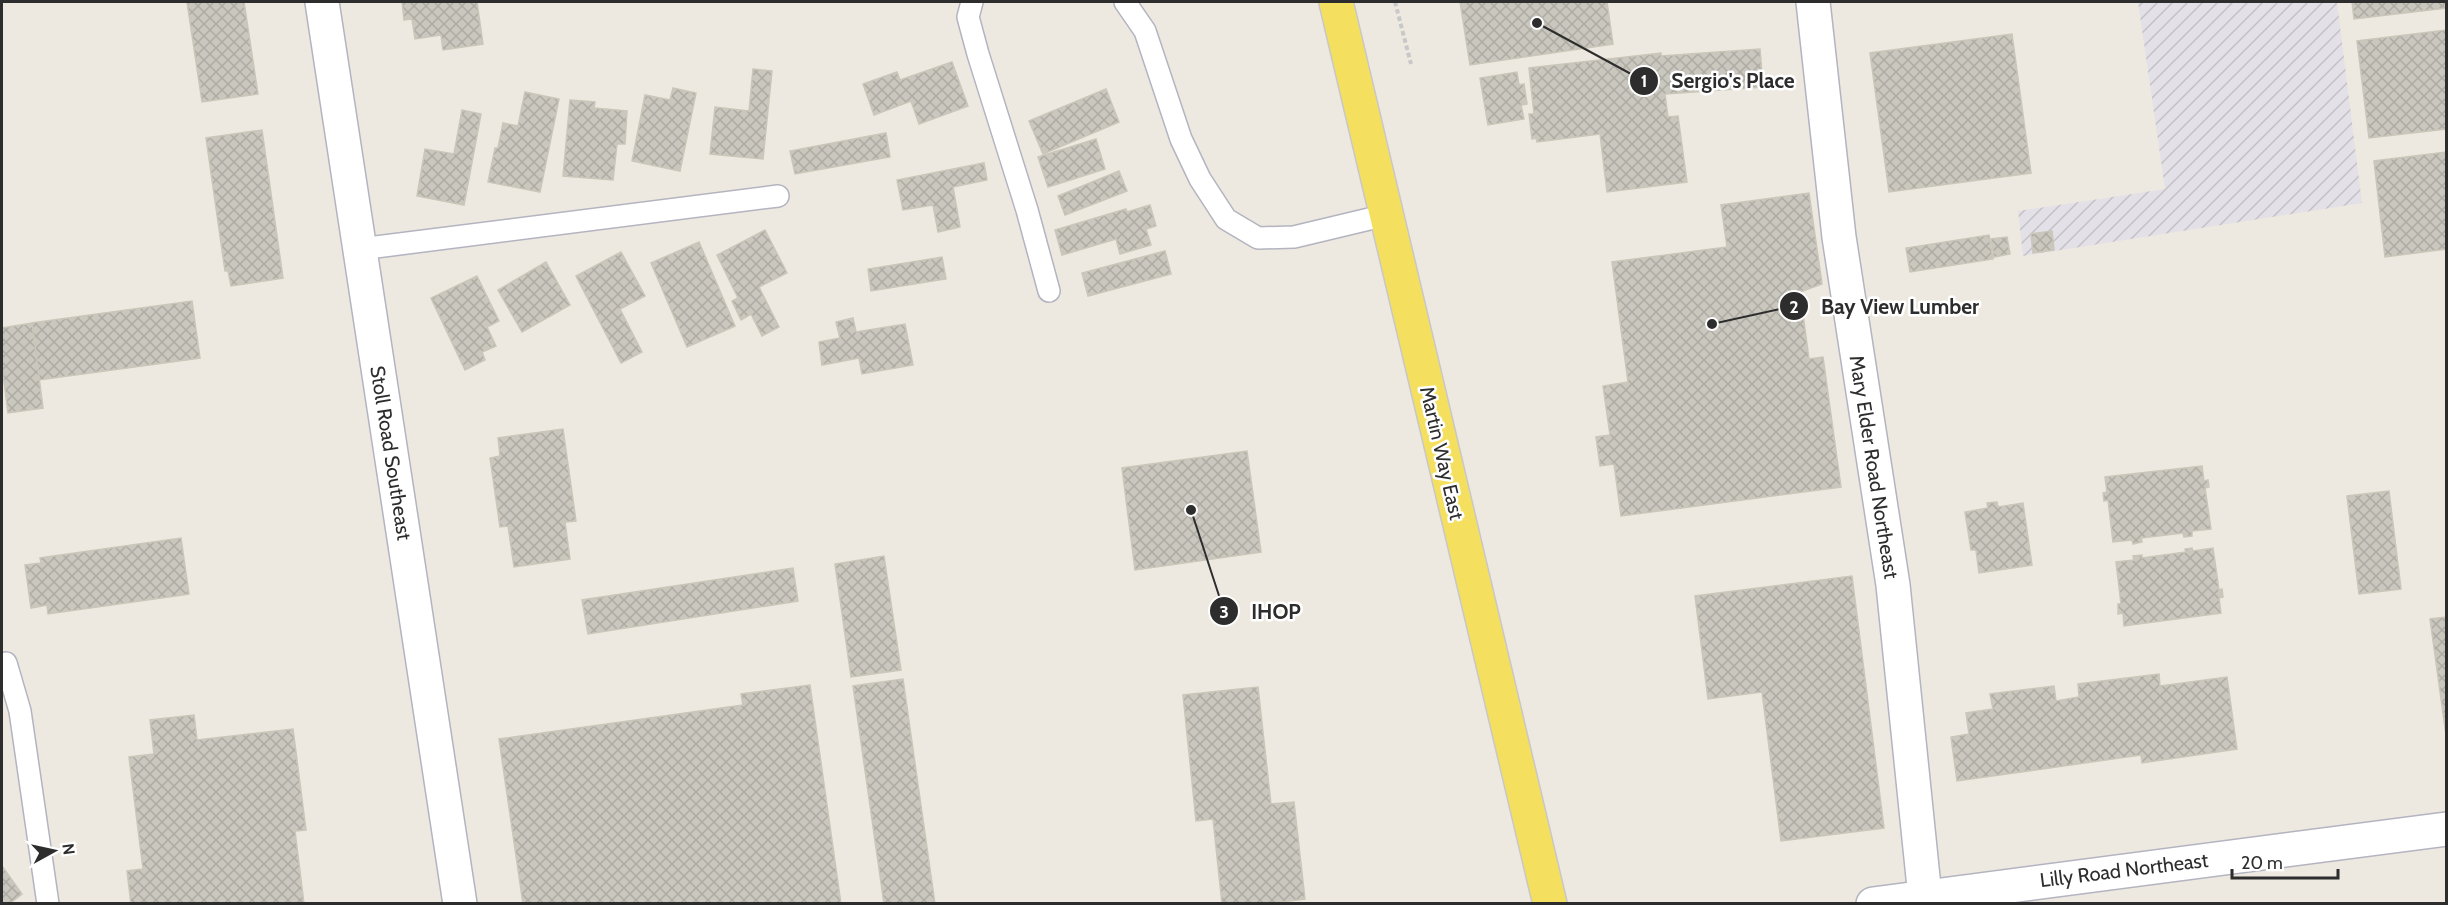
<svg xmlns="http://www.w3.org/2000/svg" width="2448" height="905" viewBox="0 0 2448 905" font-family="Cabin,sans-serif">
	<defs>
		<pattern id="industrial-furrows" width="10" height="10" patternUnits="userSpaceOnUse" patternTransform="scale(1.5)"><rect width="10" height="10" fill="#e3e0e7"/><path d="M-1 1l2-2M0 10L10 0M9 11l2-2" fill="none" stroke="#c3c0c6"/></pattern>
		<pattern id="building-cross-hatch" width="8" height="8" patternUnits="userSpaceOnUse" patternTransform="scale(1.5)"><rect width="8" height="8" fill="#cac7be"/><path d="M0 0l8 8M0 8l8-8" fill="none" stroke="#aeaba4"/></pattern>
	</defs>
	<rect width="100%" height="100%" fill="#eee9e0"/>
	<!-- industrial -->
	<path fill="url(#industrial-furrows)" d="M2138,2H2337L2362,203L2023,256L2018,211L2165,189Z"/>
	<!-- building -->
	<g fill="url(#building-cross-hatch)" stroke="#cac6b9" stroke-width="1.5">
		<path d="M187,2H244L258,94L202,102Z"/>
		<path d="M402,2H477L483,44L443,50L441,35L415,39L412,19L404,20Z"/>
		<path d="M1460,2H1607L1613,44L1470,65Z"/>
		<path d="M2352,2H2446V8L2354,19Z"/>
		<path d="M2446,30V129L2369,138L2357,41Z"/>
		<path d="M2012,34L2031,173L1889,192L1870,53Z"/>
		<path d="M1760,49L1763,87L1665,94L1668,117L1678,116L1687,182L1607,192L1600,134L1537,142L1536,138L1532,139L1529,114H1534L1529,68L1661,53V56Z"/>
		<path d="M952,62L968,106L919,124L911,101L874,115L863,84L897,72L900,80Z"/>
		<path d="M753,69L772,71L763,159L710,154L715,107L749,111Z"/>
		<path d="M1517,72L1519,85L1524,84L1527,104L1521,105L1524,119L1488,125L1480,78Z"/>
		<path d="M673,88L696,93L680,171L632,161L645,95L670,100Z"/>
		<path d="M1106,89L1119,122L1043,154L1029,121Z"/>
		<path d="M525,92L559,99L540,192L488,182L495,148H498L503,123L518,126Z"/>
		<path d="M570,100L595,102L594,108L627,111L625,144H617L613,180L563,176Z"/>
		<path d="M462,110L481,114L464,205L417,196L425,149L454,154Z"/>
		<path d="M262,130L283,278L231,286L228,271H225L206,138Z"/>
		<path d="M886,133L890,157L795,174L790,151Z"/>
		<path d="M1096,139L1105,169L1048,187L1038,157Z"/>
		<path d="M2446,152V249L2385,257L2374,161Z"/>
		<path d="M984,163L987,180L953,187L960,227L938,232L933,205L903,210L897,180Z"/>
		<path d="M1119,171L1127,191L1065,215L1058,196Z"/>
		<path d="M1809,193L1822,284L1800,292L1809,359L1823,357L1841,487L1621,516L1614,464L1600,466L1596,437L1610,435L1603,386L1628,382L1612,262L1727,247L1721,205Z"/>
		<path d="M1150,205L1156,226L1146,229L1151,245L1120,254L1116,239L1062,255L1055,230L1126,209L1127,212Z"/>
		<path d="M765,230L787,273L759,287L779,327L762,336L751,314L741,320L732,301L738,298L717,255Z"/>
		<path d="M2052,231L2054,250L2033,253L2031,234Z"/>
		<path d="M1989,235L1993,259L1910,272L1906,248Z"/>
		<path d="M2007,237L2010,254L1994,257L1991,239Z"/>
		<path d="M699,242L735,326L687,347L651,263Z"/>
		<path d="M1165,251L1171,274L1088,296L1082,273Z"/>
		<path d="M621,252L645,296L620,309L642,352L621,363L576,276Z"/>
		<path d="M942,257L946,279L871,291L868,269Z"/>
		<path d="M546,262L570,305L522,332L498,290Z"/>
		<path d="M477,276L499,321L487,327L496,346L482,352L485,360L465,370L431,298Z"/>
		<path d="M192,301L200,358L39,380L32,323Z"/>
		<path d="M853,318L856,332L905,324L913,365L862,374L859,358L822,365L819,342L840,338L836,322Z"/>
		<path d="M32,323L43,408L8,413L2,366V328Z"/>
		<path d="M563,429L576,521L565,522L570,559L514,567L508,526L500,527L490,458L500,456L498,438Z"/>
		<path d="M1247,451L1261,552L1135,570L1122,468Z"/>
		<path d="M2202,466L2204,481L2208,480L2209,487L2205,488L2211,529L2192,531V536L2184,537L2183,533L2141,538L2142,542L2133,544L2132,540L2113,542L2108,500L2104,501L2103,493L2107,492L2105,477Z"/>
		<path d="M2389,491L2401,589L2359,594L2347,496Z"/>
		<path d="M1997,502L1998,507L2023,503L2032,565L1979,573L1976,550H1971L1965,512L1988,508L1987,503Z"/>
		<path d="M181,538L189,594L48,614L47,605L31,608L25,565L41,563L40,558Z"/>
		<path d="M2192,548L2193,551L2213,548L2219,590L2222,589L2223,597L2219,598L2221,613L2124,626L2123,613L2118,614V604H2121L2116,562L2134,560L2133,556L2142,555V558L2186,552L2185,549Z"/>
		<path d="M884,556L901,670L851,677L835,564Z"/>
		<path d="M793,568L798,601L588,634L582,600Z"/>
		<path d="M1852,576L1884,828L1781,841L1762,692L1708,699L1695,596Z"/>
		<path d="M2446,617V735L2430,619Z"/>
		<path d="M2159,674L2160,686L2227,677L2237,749L2142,763L2141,755L1957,781L1951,737L1969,734L1966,713L1993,709L1990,694L2054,686L2056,701L2079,697L2078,684Z"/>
		<path d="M903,679L935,904H884L853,686Z"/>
		<path d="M810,685L841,904H523L499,739L743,705L741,694Z"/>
		<path d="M1258,687L1271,804L1294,802L1305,899L1264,904H1222L1213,819L1196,821L1183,695Z"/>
		<path d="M194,715L197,740L293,729L306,830L295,831L304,904H131L127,871L143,869L129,757L154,754L150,720Z"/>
		<path d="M2,866L22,894L9,904H2Z"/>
	</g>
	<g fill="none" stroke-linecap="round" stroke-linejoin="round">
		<defs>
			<g id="service">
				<path d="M972,2L968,17L978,54L1027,210L1049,291"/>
				<path d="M1125,2L1145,31L1181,139L1200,179L1226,219L1258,238L1294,237L1386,215"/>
				<path d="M360,249L778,196"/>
				<path d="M6,663L20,711L48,904"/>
			</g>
			<g id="minor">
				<path d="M322,2L460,904"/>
				<path d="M1813,2L1839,237L1893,585L1925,897"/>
			</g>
			<path id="tertiary" d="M1873,904L2446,829"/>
			<path id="primary" d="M1336,2L1550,904"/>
		</defs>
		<!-- service casing -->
		<use href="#service" stroke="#b3b4c0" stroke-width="24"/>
		<!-- minor casing -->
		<use href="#minor" stroke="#b3b4c0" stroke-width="36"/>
		<!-- tertiary casing -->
		<use href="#tertiary" stroke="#b3b4c0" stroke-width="36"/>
		<!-- primary casing -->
		<use href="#primary" stroke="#c8c8c8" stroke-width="36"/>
		<!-- path -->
		<path stroke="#c8c8c8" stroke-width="4" stroke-dasharray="4.5 3" stroke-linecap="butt" d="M1395,2L1411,64"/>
		<!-- service -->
		<use href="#service" stroke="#fff" stroke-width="21"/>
		<!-- minor -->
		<use href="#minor" stroke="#fff" stroke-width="33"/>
		<!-- tertiary -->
		<use href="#tertiary" stroke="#fff" stroke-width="33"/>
		<!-- primary -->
		<use href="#primary" stroke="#f4df5f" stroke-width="33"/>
	</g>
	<g text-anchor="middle" stroke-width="5" stroke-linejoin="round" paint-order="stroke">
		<!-- street labels -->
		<g font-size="20" fill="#2d2d2d" stroke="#fff">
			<text transform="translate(391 453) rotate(81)" y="7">Stoll Road Southeast</text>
			<text transform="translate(1442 453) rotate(77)" y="7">Martin Way East</text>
			<text transform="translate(1874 467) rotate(81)" y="7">Mary Elder Road Northeast</text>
			<text transform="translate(2124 870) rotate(-7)" y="7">Lilly Road Northeast</text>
		</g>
	</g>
	<!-- callouts -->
	<path fill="none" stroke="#2d2d2d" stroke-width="2" d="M1537 23L1644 81M1712 324L1794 306M1191 510L1224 611"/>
	<g fill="#2d2d2d" stroke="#fff" stroke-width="2">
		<circle cx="1537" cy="23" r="6"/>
		<circle cx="1712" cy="324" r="6"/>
		<circle cx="1191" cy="510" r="6"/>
		<circle cx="1644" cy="81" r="15"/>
		<circle cx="1794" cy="306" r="15"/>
		<circle cx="1224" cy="611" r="15"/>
	</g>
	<g font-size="18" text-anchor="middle" font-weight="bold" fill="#fff">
		<text x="1644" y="87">1</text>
		<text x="1794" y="313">2</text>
		<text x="1224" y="618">3</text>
	</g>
	<g font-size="21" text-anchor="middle" font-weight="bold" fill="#2d2d2d" stroke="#fff" stroke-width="5" stroke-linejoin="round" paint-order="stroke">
		<text x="1733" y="88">Sergio's Place</text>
		<text x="1900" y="314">Bay View Lumber</text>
		<text x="1276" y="619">IHOP</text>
	</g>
	<!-- border -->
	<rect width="2448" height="905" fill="none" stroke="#2d2d2d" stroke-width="6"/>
	<!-- north arrow -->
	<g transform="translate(54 851) rotate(82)" stroke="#ffffff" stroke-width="4.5" paint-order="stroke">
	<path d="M0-4.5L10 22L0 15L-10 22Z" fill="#2d2d2d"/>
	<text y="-9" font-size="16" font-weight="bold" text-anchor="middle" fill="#2d2d2d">N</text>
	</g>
	<!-- scale -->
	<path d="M2232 869v9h106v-9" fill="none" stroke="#2d2d2d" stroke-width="3"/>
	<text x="2241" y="869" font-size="18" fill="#2d2d2d" stroke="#ffffff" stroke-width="4.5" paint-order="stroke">20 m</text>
</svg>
